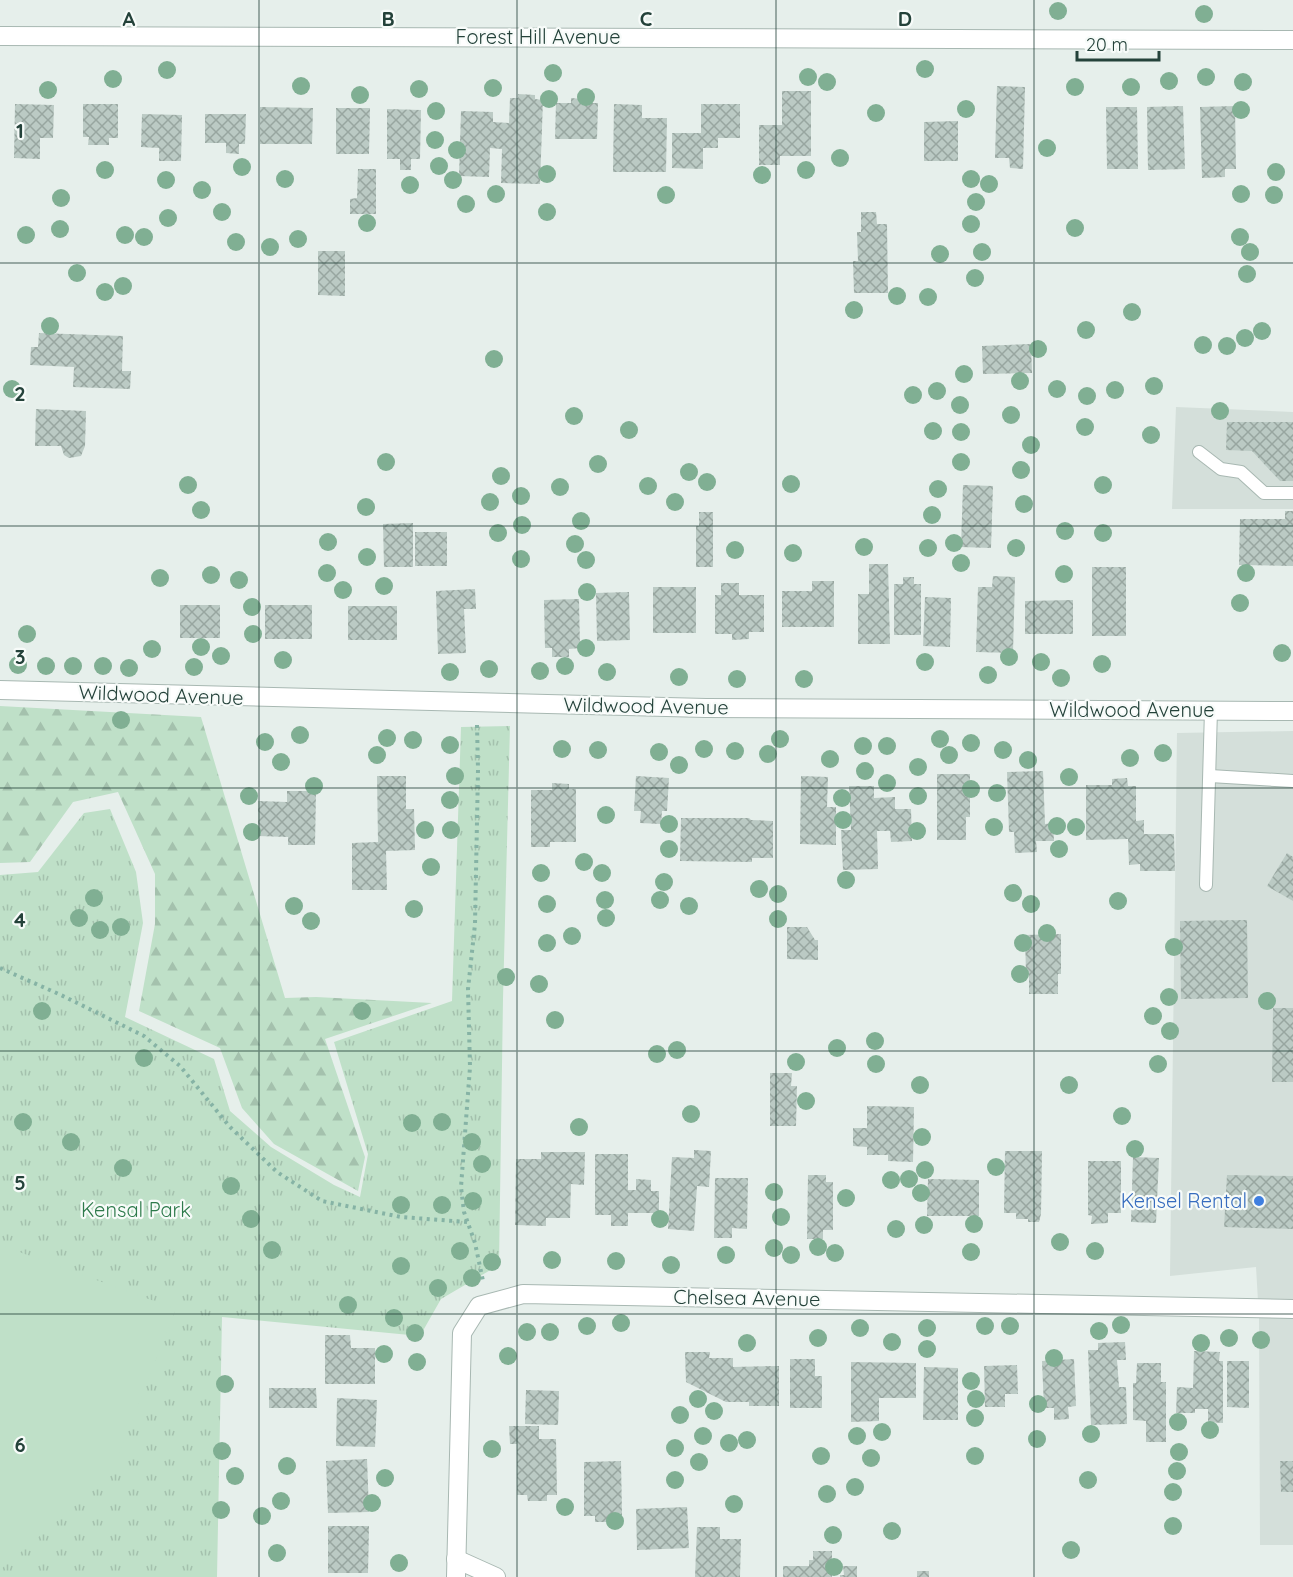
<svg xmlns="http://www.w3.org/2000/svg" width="1293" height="1577" viewBox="0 0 1293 1577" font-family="Quicksand,sans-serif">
	<defs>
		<pattern id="grass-tufts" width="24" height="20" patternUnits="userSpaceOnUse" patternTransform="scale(1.5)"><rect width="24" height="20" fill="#bfe0c8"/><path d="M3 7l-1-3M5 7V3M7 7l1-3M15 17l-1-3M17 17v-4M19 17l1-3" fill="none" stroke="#a4c1ad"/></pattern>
		<pattern id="forest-firs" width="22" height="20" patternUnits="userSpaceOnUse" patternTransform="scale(1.5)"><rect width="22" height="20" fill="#bfe0c8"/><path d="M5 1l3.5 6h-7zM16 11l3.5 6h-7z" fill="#a4c1ad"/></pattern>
		<pattern id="building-cross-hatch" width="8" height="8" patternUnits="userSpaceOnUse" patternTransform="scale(1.5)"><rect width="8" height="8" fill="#bbcac4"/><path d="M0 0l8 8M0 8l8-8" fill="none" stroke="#98a6a0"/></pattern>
	</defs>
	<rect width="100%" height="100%" fill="#e6efeb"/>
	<!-- built -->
	<g fill="#d4dfda">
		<path d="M1176,407L1293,412V509H1172Z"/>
		<path d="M1293,731V1545H1260L1259,1318L1256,1267L1170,1276L1177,733Z"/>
	</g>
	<!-- grass -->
	<path fill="url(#grass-tufts)" d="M510,726L503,999L499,1265L441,1299L420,1336L222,1317L217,1577H0V875L38,872L84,813L110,809L136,872L143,923L125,1017L214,1059L230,1111L271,1147L334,1185L360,1197L368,1154L334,1042L452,1001L461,727Z"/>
	<!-- forest -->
	<path fill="url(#forest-firs)" d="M0,706L201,717L285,998L316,997L432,1003L325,1039L365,1157L358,1191L274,1144L242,1108L220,1048L139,1011L155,924V874L118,792L73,802L30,862L0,863Z"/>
	<!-- pitch -->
	<path fill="#bfe0c8" d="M0,1245L176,1309L111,1475L0,1570Z"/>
	<!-- building -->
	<g fill="url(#building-cross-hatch)">
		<path d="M997,86L1025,87L1023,169L1010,168L1009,158H995Z"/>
		<path d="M782,91H811V156H780V165H759V125H782Z"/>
		<path d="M518,94L535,95V99L543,100L540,184L501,183L502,149L490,148L489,177L459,176L461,111L493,112V122L509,123L510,98H518Z"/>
		<path d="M571,98L582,99V103H598L597,139H555L556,103H571Z"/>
		<path d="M15,104L54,105L53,138H40V159L14,158Z"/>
		<path d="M83,104H118V138H109V145H88L89,137H83Z"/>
		<path d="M614,104L642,105V118H667L666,172H613Z"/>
		<path d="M701,104H740V138H718V148H703V169L672,168V133H701Z"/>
		<path d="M1183,106L1185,169L1148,170L1147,107Z"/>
		<path d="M1235,106L1236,169H1225V177L1202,178L1200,107Z"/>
		<path d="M260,107L313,108L312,144H260Z"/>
		<path d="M1106,107H1137L1138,169H1107Z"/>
		<path d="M336,108H370L369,154H336Z"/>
		<path d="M387,109L421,110L420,159H411V170H400V159H387Z"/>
		<path d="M142,114L182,115L181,161H159V148L141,147Z"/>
		<path d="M205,114H246L245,144H239V154L226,153V143H205Z"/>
		<path d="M958,121V161H924V122Z"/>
		<path d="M358,169H376V214H350V199L357,198Z"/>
		<path d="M861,212H876L877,224H887L888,293H854L853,261H858L857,232H861Z"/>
		<path d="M318,251H345V296L318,295Z"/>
		<path d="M39,333L123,336L122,371H131L130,389L73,387L74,367L30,365L31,347H38Z"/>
		<path d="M1031,344L1032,373L983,374L982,346Z"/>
		<path d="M36,409L86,411L85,446L81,456L69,458L64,455L61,446H35Z"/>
		<path d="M1227,422H1293V481H1280L1252,451L1226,450Z"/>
		<path d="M963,485L993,486L991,548L961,547Z"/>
		<path d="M1285,511H1293V566L1239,565L1240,519H1285Z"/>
		<path d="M699,512H713V567H696V526H699Z"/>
		<path d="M413,523V567H384L383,524Z"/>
		<rect x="415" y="532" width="32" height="34"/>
		<path d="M869,564H888L890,644H858V594H869Z"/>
		<rect x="1092" y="567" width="34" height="69"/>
		<path d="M993,576L1015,577L1013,653L976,652L978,587H992Z"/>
		<path d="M903,577H914V584H921V635H894V584H903Z"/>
		<path d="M812,581H834V627H782V591H812Z"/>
		<path d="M721,583H739V595H764V632H749V639L732,640V634H715V595H721Z"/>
		<rect x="653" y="587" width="43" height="46"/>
		<path d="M475,589L476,609H464L466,653L438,654L436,591Z"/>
		<path d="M629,592L630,640L597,641L596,593Z"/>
		<path d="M925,597L951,598L950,647L923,646Z"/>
		<path d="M579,599L580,648L569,649V657H552V648H545L544,600Z"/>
		<path d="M1073,600V634H1025V601Z"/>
		<rect x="180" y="605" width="40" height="33"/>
		<rect x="265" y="605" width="47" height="34"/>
		<rect x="348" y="606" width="49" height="34"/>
		<path d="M1043,771L1045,824L1053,823L1054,841H1036L1037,852L1015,853L1014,832H1009L1007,772Z"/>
		<path d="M937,774H970V817H966V840H937Z"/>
		<path d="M377,776H406V809H414L415,850L386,851L387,890H352V843L378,842Z"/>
		<path d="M636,776L669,778L667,811H662L661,824L640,823L641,811H634Z"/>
		<path d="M801,776L828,777L827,807H836V845L800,844Z"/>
		<path d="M1127,778L1128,786H1136V821L1144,820V834H1174L1175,871H1140V864L1129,865L1128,839L1086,840V785H1112V779Z"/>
		<path d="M552,783L569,784V789H576V842H550V847H531V790H552Z"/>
		<path d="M849,786H874V798L895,797V809H911L912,841L891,842L890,831H877L878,869L843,870L841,830H851Z"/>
		<path d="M287,791H316L315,845H288V837L258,836V801L287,802Z"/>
		<path d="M681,818H749L751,820L773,821V858H752V862L680,861Z"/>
		<path d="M1287,853L1293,857V901L1267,886Z"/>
		<path d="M1247,920L1248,998L1181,999L1180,921Z"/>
		<path d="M787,927H807L815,940H818V960L787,959Z"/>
		<path d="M1061,934V974H1058V994H1029V974H1026L1025,935Z"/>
		<path d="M1273,1008H1293V1082H1272Z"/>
		<path d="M770,1073H792L791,1086H797L796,1126H770Z"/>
		<path d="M867,1106L914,1107L913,1162L888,1161V1155H867V1147L853,1146V1128H867Z"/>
		<path d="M694,1150L711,1151L709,1187L697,1186L694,1231L668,1229L672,1157L694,1158Z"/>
		<path d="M1005,1151H1042L1041,1214L1039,1222H1028V1219H1016V1213H1004Z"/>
		<path d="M541,1152H585L584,1185L571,1184L570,1218H546V1226L515,1225L516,1159H541Z"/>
		<path d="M595,1154H628V1190H636V1179L651,1180V1191H659V1213H628V1226H611V1215H595Z"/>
		<path d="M1133,1157L1159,1158L1156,1223L1131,1222Z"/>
		<path d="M1088,1161H1121V1213H1108V1223L1091,1224L1092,1216L1088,1215Z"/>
		<path d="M808,1175H826V1182H833V1230H823V1239H807Z"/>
		<path d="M1227,1175L1293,1176V1229L1224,1227Z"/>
		<path d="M715,1178H748L747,1229L732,1228V1238H714Z"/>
		<path d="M928,1179L979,1180V1216H927Z"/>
		<path d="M325,1335H350L351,1348H375V1384H325Z"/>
		<path d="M1125,1342L1126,1360H1117L1119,1387H1126L1127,1424L1091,1425L1088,1350H1098V1343Z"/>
		<path d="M1194,1351L1220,1352L1219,1361H1223V1423L1208,1422V1409H1195V1413H1176L1177,1387L1193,1388Z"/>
		<path d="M685,1352H710L709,1358H733V1367L779,1366V1406H749V1402H726L686,1382Z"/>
		<path d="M790,1359H815V1376H822V1408H790Z"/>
		<path d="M1074,1359L1076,1406L1068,1407L1069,1419L1054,1420V1408H1044L1042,1361Z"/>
		<path d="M1227,1361H1249V1408L1227,1407Z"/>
		<path d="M851,1362L916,1363V1398H879V1421L851,1422Z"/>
		<path d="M1137,1363H1161V1382H1166V1442H1146V1421L1133,1420V1383H1136Z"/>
		<path d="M1017,1365L1018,1394H1005V1407H985L984,1366Z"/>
		<path d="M924,1367L958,1368V1420H923Z"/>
		<path d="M269,1388H316L317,1408H269Z"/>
		<path d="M526,1390L559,1391L558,1425L525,1424Z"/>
		<path d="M337,1398L377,1400L375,1447L336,1446Z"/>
		<path d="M509,1426H539V1439H556L557,1495H547V1501H528L527,1495H517V1444H510Z"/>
		<path d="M367,1459L369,1512L328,1513L326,1461Z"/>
		<path d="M621,1461L622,1515H611V1522H595V1516H584V1462Z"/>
		<path d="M1280,1461H1293V1492H1281Z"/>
		<path d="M687,1507L689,1548L637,1550L636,1509Z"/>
		<path d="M328,1526H369L368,1573H328Z"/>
		<path d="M697,1527H720V1539H741L740,1577H695Z"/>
		<path d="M813,1551H832V1577H783V1566H809V1560H813Z"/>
		<path d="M843,1566H857V1577H840V1575H844Z"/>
		<rect x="917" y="1571" width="12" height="6"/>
	</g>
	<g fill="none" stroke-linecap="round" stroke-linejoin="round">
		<defs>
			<g id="lane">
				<path d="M1199,452L1221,469L1241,472L1264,493H1293"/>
				<path d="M1210,776L1293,781"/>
				<path d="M1206,885L1211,710"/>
			</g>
			<g id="street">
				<path d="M0,36L1293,40"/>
				<path d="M0,690L706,708L1293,711"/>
				<path d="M456,1559L496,1577"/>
				<path d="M456,1577L462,1333L479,1306L523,1294L1293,1309"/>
			</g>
		</defs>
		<!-- lane casing -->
		<use href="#lane" stroke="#a8b8b2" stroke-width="14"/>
		<!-- street casing -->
		<use href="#street" stroke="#a8b8b2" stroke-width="20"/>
		<!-- path -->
		<g stroke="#86b3a5" stroke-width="4" stroke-dasharray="3 4.5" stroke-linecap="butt">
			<path d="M477,725L478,770L475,924L468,989L470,1067L461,1187L464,1212L475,1243L483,1281"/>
			<path d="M0,968L61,995L144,1036L180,1066L230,1127L277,1172L322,1201L401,1217L467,1222"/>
		</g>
		<!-- lane -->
		<use href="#lane" stroke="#fff" stroke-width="12"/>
		<!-- street -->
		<use href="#street" stroke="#fff" stroke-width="18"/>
	</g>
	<!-- trees -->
	<g fill="#80af93">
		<circle cx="1058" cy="11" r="9"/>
		<circle cx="1204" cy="14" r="9"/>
		<circle cx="925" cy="69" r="9"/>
		<circle cx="167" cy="70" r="9"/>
		<circle cx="553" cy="73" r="9"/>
		<circle cx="808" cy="77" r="9"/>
		<circle cx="1206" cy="77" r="9"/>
		<circle cx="113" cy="79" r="9"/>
		<circle cx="1169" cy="81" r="9"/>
		<circle cx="827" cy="82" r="9"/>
		<circle cx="1243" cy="82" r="9"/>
		<circle cx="301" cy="86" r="9"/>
		<circle cx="1075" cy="87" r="9"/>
		<circle cx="1131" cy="87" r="9"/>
		<circle cx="493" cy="88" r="9"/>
		<circle cx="419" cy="89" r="9"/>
		<circle cx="48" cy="90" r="9"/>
		<circle cx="360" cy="95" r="9"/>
		<circle cx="586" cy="97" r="9"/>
		<circle cx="549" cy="99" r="9"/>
		<circle cx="966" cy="109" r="9"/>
		<circle cx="1241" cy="110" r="9"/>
		<circle cx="436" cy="111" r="9"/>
		<circle cx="876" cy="113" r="9"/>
		<circle cx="435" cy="140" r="9"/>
		<circle cx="1047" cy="148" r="9"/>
		<circle cx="457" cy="150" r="9"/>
		<circle cx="840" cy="158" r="9"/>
		<circle cx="439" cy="166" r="9"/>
		<circle cx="242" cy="167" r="9"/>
		<circle cx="105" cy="170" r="9"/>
		<circle cx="806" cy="170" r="9"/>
		<circle cx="1276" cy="172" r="9"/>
		<circle cx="547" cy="174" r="9"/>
		<circle cx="762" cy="175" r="9"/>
		<circle cx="285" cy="179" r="9"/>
		<circle cx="971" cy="179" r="9"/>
		<circle cx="166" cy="180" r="9"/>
		<circle cx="453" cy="180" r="9"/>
		<circle cx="989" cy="184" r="9"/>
		<circle cx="410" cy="185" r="9"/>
		<circle cx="202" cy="190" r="9"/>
		<circle cx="496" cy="194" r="9"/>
		<circle cx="1241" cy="194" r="9"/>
		<circle cx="666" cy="195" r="9"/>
		<circle cx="1274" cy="195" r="9"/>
		<circle cx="61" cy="198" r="9"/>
		<circle cx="976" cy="202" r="9"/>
		<circle cx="466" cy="204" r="9"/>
		<circle cx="222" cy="212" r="9"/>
		<circle cx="547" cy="212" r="9"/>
		<circle cx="168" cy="218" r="9"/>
		<circle cx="367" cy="223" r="9"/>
		<circle cx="971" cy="224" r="9"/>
		<circle cx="1075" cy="228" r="9"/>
		<circle cx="60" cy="229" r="9"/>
		<circle cx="26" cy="235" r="9"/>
		<circle cx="125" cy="235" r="9"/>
		<circle cx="144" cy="237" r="9"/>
		<circle cx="1240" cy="237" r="9"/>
		<circle cx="298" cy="239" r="9"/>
		<circle cx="236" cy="242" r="9"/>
		<circle cx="270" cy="247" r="9"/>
		<circle cx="982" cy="252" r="9"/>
		<circle cx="1250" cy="252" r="9"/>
		<circle cx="940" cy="254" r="9"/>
		<circle cx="77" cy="273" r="9"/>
		<circle cx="1247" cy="274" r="9"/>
		<circle cx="975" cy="278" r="9"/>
		<circle cx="123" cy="286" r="9"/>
		<circle cx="105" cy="292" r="9"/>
		<circle cx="897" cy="296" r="9"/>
		<circle cx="928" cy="297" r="9"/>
		<circle cx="854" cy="310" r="9"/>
		<circle cx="1132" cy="312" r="9"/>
		<circle cx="50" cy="326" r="9"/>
		<circle cx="1086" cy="330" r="9"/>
		<circle cx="1262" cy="331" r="9"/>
		<circle cx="1245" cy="338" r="9"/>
		<circle cx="1203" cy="345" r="9"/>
		<circle cx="1227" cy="346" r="9"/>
		<circle cx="1038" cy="349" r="9"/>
		<circle cx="494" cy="359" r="9"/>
		<circle cx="964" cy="374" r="9"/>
		<circle cx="1020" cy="381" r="9"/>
		<circle cx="1154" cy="386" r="9"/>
		<circle cx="12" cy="389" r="9"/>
		<circle cx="1057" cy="389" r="9"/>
		<circle cx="1115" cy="390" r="9"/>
		<circle cx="937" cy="391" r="9"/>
		<circle cx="913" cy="395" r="9"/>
		<circle cx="1087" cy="396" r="9"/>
		<circle cx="960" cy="405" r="9"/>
		<circle cx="1220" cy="411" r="9"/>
		<circle cx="1011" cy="415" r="9"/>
		<circle cx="574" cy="416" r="9"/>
		<circle cx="1085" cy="427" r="9"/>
		<circle cx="629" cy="430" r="9"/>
		<circle cx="933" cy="431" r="9"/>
		<circle cx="961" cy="432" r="9"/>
		<circle cx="1151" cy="435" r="9"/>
		<circle cx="1031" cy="445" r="9"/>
		<circle cx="386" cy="462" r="9"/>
		<circle cx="961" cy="462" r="9"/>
		<circle cx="598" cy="464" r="9"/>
		<circle cx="1021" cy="470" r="9"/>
		<circle cx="689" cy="472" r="9"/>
		<circle cx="501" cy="476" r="9"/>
		<circle cx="707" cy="482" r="9"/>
		<circle cx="791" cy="484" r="9"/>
		<circle cx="188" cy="485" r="9"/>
		<circle cx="1103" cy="485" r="9"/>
		<circle cx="648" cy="486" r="9"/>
		<circle cx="560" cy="487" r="9"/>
		<circle cx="938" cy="489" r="9"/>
		<circle cx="521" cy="496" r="9"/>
		<circle cx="490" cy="502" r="9"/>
		<circle cx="675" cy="502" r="9"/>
		<circle cx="1024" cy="504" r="9"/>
		<circle cx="366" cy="507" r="9"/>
		<circle cx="201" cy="510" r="9"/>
		<circle cx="932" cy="515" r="9"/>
		<circle cx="581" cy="521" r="9"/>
		<circle cx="522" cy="525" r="9"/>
		<circle cx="1065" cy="531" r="9"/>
		<circle cx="498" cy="533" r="9"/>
		<circle cx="1103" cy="533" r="9"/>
		<circle cx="328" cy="542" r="9"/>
		<circle cx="954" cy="543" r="9"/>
		<circle cx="575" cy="544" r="9"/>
		<circle cx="864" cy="547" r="9"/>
		<circle cx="928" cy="548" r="9"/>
		<circle cx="1016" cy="548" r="9"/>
		<circle cx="735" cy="550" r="9"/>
		<circle cx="793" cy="553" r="9"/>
		<circle cx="367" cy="557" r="9"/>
		<circle cx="521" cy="559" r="9"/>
		<circle cx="586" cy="560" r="9"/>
		<circle cx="961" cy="563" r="9"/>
		<circle cx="327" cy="573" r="9"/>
		<circle cx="1246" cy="573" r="9"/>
		<circle cx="1064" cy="574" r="9"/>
		<circle cx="211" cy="575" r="9"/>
		<circle cx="160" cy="578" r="9"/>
		<circle cx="239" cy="580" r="9"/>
		<circle cx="384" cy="586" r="9"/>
		<circle cx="343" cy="590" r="9"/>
		<circle cx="587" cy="592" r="9"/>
		<circle cx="1240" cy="603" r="9"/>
		<circle cx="252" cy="607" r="9"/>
		<circle cx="27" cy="634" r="9"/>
		<circle cx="253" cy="634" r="9"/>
		<circle cx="201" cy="647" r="9"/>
		<circle cx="586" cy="648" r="9"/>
		<circle cx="152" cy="649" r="9"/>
		<circle cx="1282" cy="653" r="9"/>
		<circle cx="221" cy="656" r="9"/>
		<circle cx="1009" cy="657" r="9"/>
		<circle cx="283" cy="660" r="9"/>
		<circle cx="925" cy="662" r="9"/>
		<circle cx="1041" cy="662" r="9"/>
		<circle cx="1102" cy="664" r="9"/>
		<circle cx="18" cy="665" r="9"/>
		<circle cx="46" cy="666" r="9"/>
		<circle cx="73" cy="666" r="9"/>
		<circle cx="103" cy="666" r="9"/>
		<circle cx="565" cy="666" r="9"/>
		<circle cx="194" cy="667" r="9"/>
		<circle cx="129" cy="668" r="9"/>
		<circle cx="489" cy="669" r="9"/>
		<circle cx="540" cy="671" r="9"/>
		<circle cx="450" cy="672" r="9"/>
		<circle cx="607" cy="672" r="9"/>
		<circle cx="988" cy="675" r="9"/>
		<circle cx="679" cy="677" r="9"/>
		<circle cx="1061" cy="678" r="9"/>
		<circle cx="737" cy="679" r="9"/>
		<circle cx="804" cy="679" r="9"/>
		<circle cx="121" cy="720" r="9"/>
		<circle cx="300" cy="735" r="9"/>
		<circle cx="387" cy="738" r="9"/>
		<circle cx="780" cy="739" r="9"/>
		<circle cx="940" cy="739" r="9"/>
		<circle cx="413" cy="740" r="9"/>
		<circle cx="265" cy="742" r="9"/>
		<circle cx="971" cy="743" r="9"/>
		<circle cx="450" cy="745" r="9"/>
		<circle cx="863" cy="746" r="9"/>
		<circle cx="887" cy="746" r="9"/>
		<circle cx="562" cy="749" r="9"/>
		<circle cx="704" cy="749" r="9"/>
		<circle cx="598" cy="750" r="9"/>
		<circle cx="1003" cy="750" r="9"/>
		<circle cx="735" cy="751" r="9"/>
		<circle cx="659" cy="752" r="9"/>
		<circle cx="1163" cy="753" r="9"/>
		<circle cx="768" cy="754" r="9"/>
		<circle cx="377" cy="755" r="9"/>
		<circle cx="949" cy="755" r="9"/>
		<circle cx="1130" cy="758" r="9"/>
		<circle cx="830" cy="759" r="9"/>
		<circle cx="1028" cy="760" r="9"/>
		<circle cx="281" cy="762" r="9"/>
		<circle cx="679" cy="765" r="9"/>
		<circle cx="918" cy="767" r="9"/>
		<circle cx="865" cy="771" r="9"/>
		<circle cx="455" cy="776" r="9"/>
		<circle cx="1069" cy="777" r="9"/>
		<circle cx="887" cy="783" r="9"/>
		<circle cx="314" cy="786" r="9"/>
		<circle cx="971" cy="789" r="9"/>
		<circle cx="997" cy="793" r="9"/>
		<circle cx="249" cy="796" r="9"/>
		<circle cx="918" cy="796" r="9"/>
		<circle cx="842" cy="798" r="9"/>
		<circle cx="450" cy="800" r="9"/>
		<circle cx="606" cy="815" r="9"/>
		<circle cx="843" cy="820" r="9"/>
		<circle cx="669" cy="824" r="9"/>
		<circle cx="1057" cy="826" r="9"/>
		<circle cx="994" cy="827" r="9"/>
		<circle cx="1076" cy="827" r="9"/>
		<circle cx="425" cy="830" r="9"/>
		<circle cx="451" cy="830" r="9"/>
		<circle cx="917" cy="831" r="9"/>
		<circle cx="252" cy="832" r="9"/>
		<circle cx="669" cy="849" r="9"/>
		<circle cx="1059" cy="849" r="9"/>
		<circle cx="584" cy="862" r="9"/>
		<circle cx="431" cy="867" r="9"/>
		<circle cx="541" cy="873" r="9"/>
		<circle cx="602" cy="873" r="9"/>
		<circle cx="846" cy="880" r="9"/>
		<circle cx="664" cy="882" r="9"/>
		<circle cx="759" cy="889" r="9"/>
		<circle cx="1013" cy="893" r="9"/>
		<circle cx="778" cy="894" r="9"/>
		<circle cx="94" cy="898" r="9"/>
		<circle cx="605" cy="900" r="9"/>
		<circle cx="660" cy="900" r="9"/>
		<circle cx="1118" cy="901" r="9"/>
		<circle cx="547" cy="904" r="9"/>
		<circle cx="1031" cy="904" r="9"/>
		<circle cx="294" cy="906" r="9"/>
		<circle cx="689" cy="906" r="9"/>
		<circle cx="414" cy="909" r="9"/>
		<circle cx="79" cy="918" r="9"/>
		<circle cx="606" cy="918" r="9"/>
		<circle cx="778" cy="919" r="9"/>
		<circle cx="311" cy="921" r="9"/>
		<circle cx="121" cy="927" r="9"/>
		<circle cx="100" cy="930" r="9"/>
		<circle cx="1047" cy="933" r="9"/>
		<circle cx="572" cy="936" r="9"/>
		<circle cx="547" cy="943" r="9"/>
		<circle cx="1023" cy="943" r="9"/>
		<circle cx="1174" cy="947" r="9"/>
		<circle cx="1020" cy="974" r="9"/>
		<circle cx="506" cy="977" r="9"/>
		<circle cx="539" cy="984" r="9"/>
		<circle cx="1169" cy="997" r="9"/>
		<circle cx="1267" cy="1001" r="9"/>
		<circle cx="42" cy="1011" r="9"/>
		<circle cx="362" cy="1011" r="9"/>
		<circle cx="1153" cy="1016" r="9"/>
		<circle cx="555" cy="1020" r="9"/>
		<circle cx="1170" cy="1031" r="9"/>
		<circle cx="875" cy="1041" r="9"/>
		<circle cx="837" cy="1048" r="9"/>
		<circle cx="677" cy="1050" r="9"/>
		<circle cx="657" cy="1054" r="9"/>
		<circle cx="144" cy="1058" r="9"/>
		<circle cx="796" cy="1062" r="9"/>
		<circle cx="876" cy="1064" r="9"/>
		<circle cx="1158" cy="1064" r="9"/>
		<circle cx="920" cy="1085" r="9"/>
		<circle cx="1069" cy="1085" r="9"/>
		<circle cx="806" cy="1101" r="9"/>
		<circle cx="691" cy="1114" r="9"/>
		<circle cx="1122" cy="1116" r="9"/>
		<circle cx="23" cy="1122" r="9"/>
		<circle cx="442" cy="1122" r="9"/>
		<circle cx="412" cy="1123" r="9"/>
		<circle cx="579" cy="1127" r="9"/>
		<circle cx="922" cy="1137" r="9"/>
		<circle cx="71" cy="1142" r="9"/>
		<circle cx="472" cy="1142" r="9"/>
		<circle cx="1135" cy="1149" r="9"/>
		<circle cx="482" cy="1164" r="9"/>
		<circle cx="996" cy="1167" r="9"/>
		<circle cx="123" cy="1168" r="9"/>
		<circle cx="925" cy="1170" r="9"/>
		<circle cx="909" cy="1179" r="9"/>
		<circle cx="891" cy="1180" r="9"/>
		<circle cx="231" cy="1186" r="9"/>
		<circle cx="774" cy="1192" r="9"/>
		<circle cx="921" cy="1193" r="9"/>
		<circle cx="846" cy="1198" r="9"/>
		<circle cx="473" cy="1201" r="9"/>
		<circle cx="401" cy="1205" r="9"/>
		<circle cx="442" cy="1205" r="9"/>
		<circle cx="781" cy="1217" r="9"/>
		<circle cx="251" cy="1219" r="9"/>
		<circle cx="660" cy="1219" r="9"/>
		<circle cx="974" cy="1224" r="9"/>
		<circle cx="924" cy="1225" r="9"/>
		<circle cx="896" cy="1229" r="9"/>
		<circle cx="1060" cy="1242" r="9"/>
		<circle cx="818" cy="1247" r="9"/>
		<circle cx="774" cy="1248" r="9"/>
		<circle cx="272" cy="1250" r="9"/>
		<circle cx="460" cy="1251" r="9"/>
		<circle cx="1095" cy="1251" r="9"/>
		<circle cx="971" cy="1252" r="9"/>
		<circle cx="835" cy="1253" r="9"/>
		<circle cx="726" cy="1255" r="9"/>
		<circle cx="791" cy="1255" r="9"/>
		<circle cx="552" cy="1260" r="9"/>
		<circle cx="616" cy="1261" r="9"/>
		<circle cx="492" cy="1262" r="9"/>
		<circle cx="671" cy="1265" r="9"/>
		<circle cx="401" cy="1266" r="9"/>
		<circle cx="472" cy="1278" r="9"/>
		<circle cx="438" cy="1288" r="9"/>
		<circle cx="348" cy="1305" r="9"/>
		<circle cx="394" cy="1318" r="9"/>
		<circle cx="621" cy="1323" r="9"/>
		<circle cx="1121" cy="1325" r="9"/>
		<circle cx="587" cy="1326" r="9"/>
		<circle cx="985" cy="1326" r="9"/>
		<circle cx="1010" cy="1326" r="9"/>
		<circle cx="860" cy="1328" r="9"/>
		<circle cx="927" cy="1328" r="9"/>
		<circle cx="1099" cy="1331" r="9"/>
		<circle cx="527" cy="1332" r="9"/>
		<circle cx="550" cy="1332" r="9"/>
		<circle cx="415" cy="1333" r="9"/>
		<circle cx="818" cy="1338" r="9"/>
		<circle cx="1229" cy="1338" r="9"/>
		<circle cx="1261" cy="1340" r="9"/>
		<circle cx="892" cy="1342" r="9"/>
		<circle cx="747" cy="1343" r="9"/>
		<circle cx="1201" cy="1343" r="9"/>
		<circle cx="927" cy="1349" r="9"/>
		<circle cx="384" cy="1354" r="9"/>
		<circle cx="508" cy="1356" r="9"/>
		<circle cx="1054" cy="1358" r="9"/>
		<circle cx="417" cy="1362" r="9"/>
		<circle cx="971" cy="1381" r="9"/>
		<circle cx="225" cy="1384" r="9"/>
		<circle cx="698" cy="1399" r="9"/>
		<circle cx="976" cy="1399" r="9"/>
		<circle cx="1038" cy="1404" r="9"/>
		<circle cx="714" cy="1411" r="9"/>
		<circle cx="680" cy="1415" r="9"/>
		<circle cx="975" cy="1418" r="9"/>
		<circle cx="1178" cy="1422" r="9"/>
		<circle cx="1210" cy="1430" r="9"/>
		<circle cx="882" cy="1432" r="9"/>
		<circle cx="1091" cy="1434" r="9"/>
		<circle cx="703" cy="1436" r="9"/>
		<circle cx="857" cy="1436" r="9"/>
		<circle cx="1037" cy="1439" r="9"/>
		<circle cx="747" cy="1440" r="9"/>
		<circle cx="729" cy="1443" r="9"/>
		<circle cx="675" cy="1448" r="9"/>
		<circle cx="492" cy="1449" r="9"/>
		<circle cx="222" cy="1451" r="9"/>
		<circle cx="1179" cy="1452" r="9"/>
		<circle cx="821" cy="1456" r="9"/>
		<circle cx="975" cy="1456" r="9"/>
		<circle cx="871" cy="1458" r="9"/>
		<circle cx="699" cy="1462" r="9"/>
		<circle cx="287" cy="1466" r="9"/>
		<circle cx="1177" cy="1471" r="9"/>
		<circle cx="235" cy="1476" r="9"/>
		<circle cx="385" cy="1478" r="9"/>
		<circle cx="675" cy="1480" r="9"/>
		<circle cx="1088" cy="1480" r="9"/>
		<circle cx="855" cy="1487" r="9"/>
		<circle cx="1173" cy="1492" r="9"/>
		<circle cx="827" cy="1494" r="9"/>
		<circle cx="281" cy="1501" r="9"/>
		<circle cx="372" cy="1503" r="9"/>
		<circle cx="734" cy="1504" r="9"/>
		<circle cx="565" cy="1507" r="9"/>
		<circle cx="221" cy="1510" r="9"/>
		<circle cx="262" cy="1516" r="9"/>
		<circle cx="615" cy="1521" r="9"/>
		<circle cx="1173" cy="1526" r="9"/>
		<circle cx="892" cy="1531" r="9"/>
		<circle cx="833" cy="1535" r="9"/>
		<circle cx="1071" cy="1550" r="9"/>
		<circle cx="277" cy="1553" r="9"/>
		<circle cx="399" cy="1563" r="9"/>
		<circle cx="834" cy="1567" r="9"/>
	</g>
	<!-- grid -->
	<path fill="none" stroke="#24423a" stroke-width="1.5" stroke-opacity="0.55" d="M259,0V1577M517,0V1577M776,0V1577M1034,0V1577M0,263H1293M0,526H1293M0,788H1293M0,1051H1293M0,1314H1293"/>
	<!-- markers -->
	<circle fill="#3f7fe0" stroke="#f7fbf9" stroke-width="2" cx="1259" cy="1201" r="6"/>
	<g text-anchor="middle" stroke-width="4.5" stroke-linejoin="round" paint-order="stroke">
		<!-- street labels -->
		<g font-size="20" fill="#24423a" stroke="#f7fbf9">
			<text x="538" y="44">Forest Hill Avenue</text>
			<text transform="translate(161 695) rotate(2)" y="7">Wildwood Avenue</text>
			<text transform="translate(646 706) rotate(1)" y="7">Wildwood Avenue</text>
			<text x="1132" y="717">Wildwood Avenue</text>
			<text transform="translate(747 1298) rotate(1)" y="7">Chelsea Avenue</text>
		</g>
		<!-- shop labels -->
		<g font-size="20" fill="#366cbe" stroke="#f7fbf9" text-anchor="end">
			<text x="1247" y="1208">Kensel Rental</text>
		</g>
		<!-- park labels -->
		<g font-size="20" fill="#2d7a4b" stroke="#f7fbf9">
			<text x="136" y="1217">Kensal Park</text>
		</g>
	</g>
	<g font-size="20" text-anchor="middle" font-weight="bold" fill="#24423a" stroke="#f7fbf9" stroke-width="4.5" stroke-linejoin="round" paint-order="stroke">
		<text x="129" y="26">A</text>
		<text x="388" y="26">B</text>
		<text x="646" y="26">C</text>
		<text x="905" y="26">D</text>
		<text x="20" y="138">1</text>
		<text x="20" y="401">2</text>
		<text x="20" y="664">3</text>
		<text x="20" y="927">4</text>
		<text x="20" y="1190">5</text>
		<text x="20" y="1452">6</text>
	</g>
	<!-- scale -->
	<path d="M1077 51v9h82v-9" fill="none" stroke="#24423a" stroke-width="3"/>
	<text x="1086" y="51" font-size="18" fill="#24423a" stroke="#f7fbf9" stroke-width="4.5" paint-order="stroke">20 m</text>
</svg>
